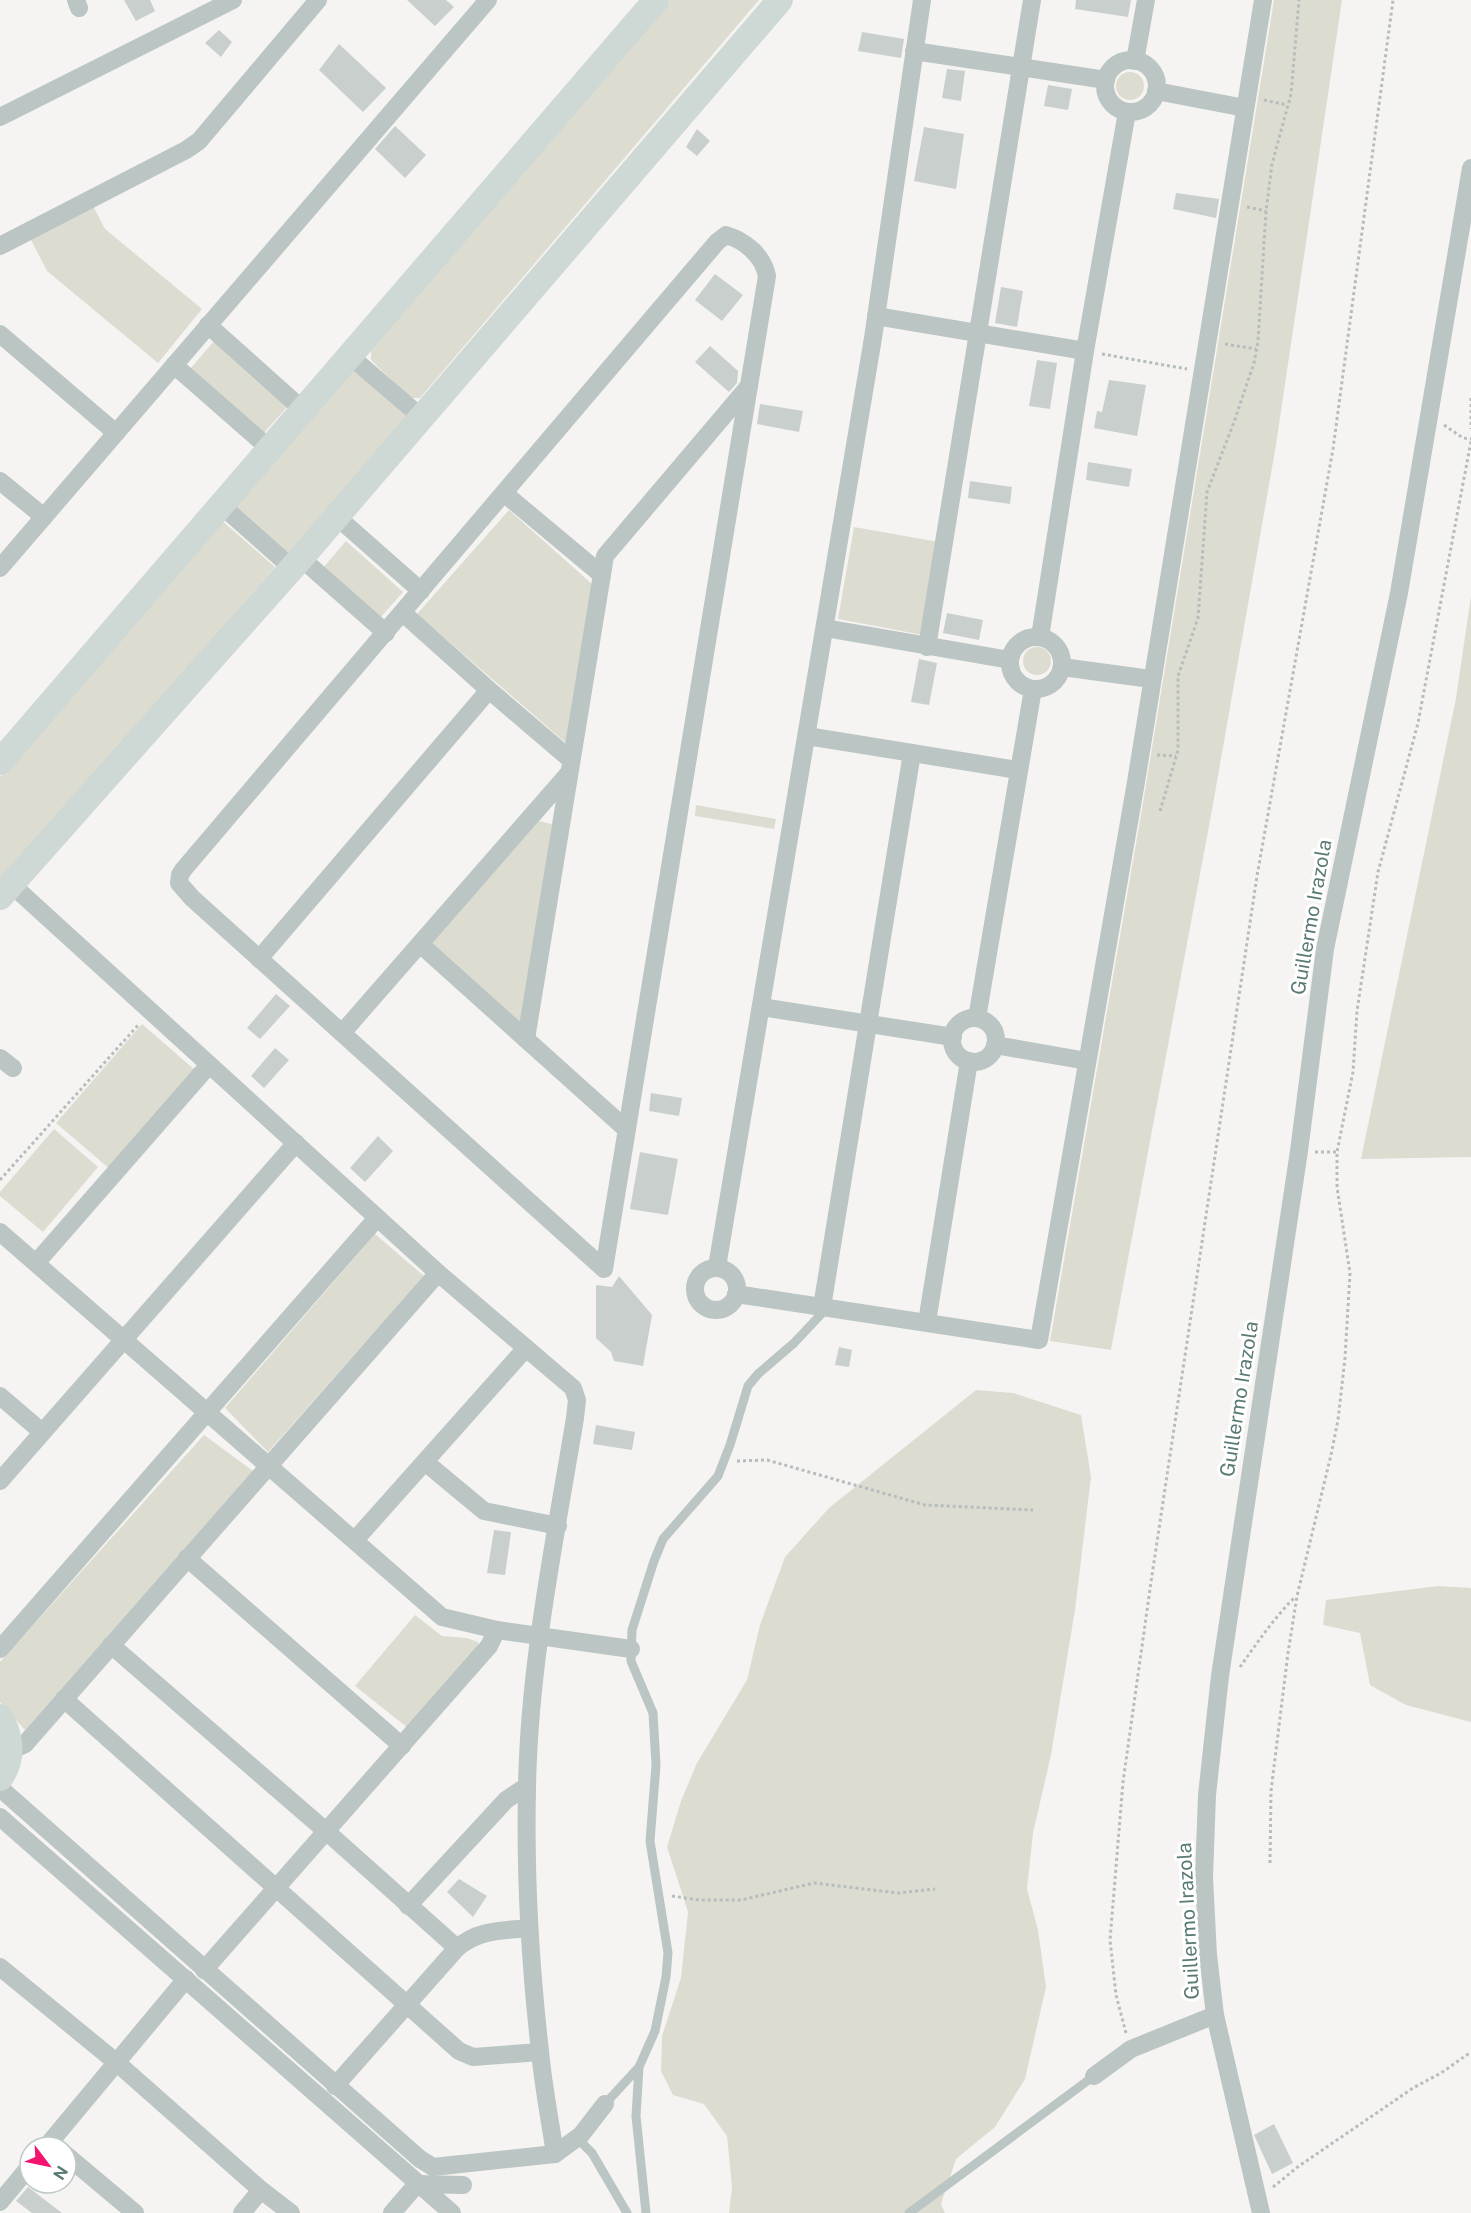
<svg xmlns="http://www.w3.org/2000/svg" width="1471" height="2213" viewBox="0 0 1471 2213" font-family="'Public Sans',sans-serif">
	<rect width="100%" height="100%" fill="#f6f4f2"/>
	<!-- green -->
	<g fill="#dcdcd1">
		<path d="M670,0H759L420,398H410L371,360V348Z"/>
		<path d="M1274,0H1342L1276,445L1212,810L1111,1350L1050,1341L1143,803Z"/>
		<circle cx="1130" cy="86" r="14"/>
		<path d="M93,206L105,229L202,309L158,363L47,271L30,238Z"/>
		<path d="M215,340L288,406L263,434L190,369Z"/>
		<path d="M353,370L407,417L289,554L235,507Z"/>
		<path d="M509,510L592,584L566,743L417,614Z"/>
		<path d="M220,519L275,567L0,887V777Z"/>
		<path d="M854,527L939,542L923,635L838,619Z"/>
		<path d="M346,541L403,592L379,619L322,569Z"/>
		<path d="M1471,596V1157L1361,1159L1456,698Z"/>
		<circle cx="1037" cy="661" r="14"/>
		<path d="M696,805L776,819L774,829L695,816Z"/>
		<path d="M539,821L552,824L521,1025L432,943Z"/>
		<path d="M142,1024L196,1071L111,1170L56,1123Z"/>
		<path d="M54,1129L98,1167L43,1232L0,1196V1192Z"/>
		<path d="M375,1234L424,1276L268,1452L225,1408Z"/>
		<path d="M976,1390L1013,1393L1081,1415L1091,1477L1075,1610L1051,1755L1033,1833L1027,1889L1038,1930L1046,1987L1025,2079L995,2127L956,2159L941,2204L945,2213H729L732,2187L727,2136L704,2104L673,2095L661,2071L662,2036L681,1978L688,1912L667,1847L681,1801L697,1763L747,1680L760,1625L785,1557L829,1508Z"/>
		<path d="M204,1435L253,1471L25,1730L0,1702V1662Z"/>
		<path d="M1438,1586L1471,1588V1722L1406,1705L1370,1685L1360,1633L1323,1625L1326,1600Z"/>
		<path d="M415,1615L442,1636L467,1638L478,1642V1651L408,1728L355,1686Z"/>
	</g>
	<!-- building -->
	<g fill="#c8cfcd">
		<path d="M124,0H150L155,11L136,21Z"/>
		<path d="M407,0H446L454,7L435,26Z"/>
		<path d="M1076,0H1131L1128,17L1075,9Z"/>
		<path d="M219,30L232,42L221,57L205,43Z"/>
		<path d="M862,32L904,39L901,58L858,51Z"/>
		<path d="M339,44L386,88L363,112L319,70Z"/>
		<path d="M947,69L965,71L961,101L942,98Z"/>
		<path d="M1048,85L1072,89L1068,110L1044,106Z"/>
		<path d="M395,126L426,155L405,178L375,149Z"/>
		<path d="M924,127L964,134L956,189L914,181Z"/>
		<path d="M697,129L710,141L697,156L686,147Z"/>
		<path d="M1176,193L1219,199L1216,218L1173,209Z"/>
		<path d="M715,274L743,295L722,321L695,300Z"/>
		<path d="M1001,287L1023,291L1017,327L995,323Z"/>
		<path d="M710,346L738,371L737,383L729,392L695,362Z"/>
		<path d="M1037,360L1057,363L1050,409L1029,406Z"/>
		<path d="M1109,380L1146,385L1137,436L1094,428L1097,411L1102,412Z"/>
		<path d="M760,404L803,411L799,432L757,424Z"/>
		<path d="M1088,462L1132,469L1129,487L1086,480Z"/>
		<path d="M970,481L1012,487L1010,504L968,498Z"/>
		<path d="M947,613L983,620L979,640L943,633Z"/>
		<path d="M919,659L937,663L929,705L911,702Z"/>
		<path d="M276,994L290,1006L260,1039L247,1028Z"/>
		<path d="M275,1048L289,1060L264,1088L251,1076Z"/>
		<path d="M651,1093L682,1098L679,1116L649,1111Z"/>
		<path d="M378,1136L393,1151L365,1182L350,1168Z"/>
		<path d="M640,1152L678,1159L668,1215L630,1209Z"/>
		<path d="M619,1276L652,1315L643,1366L614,1361L611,1352L596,1338V1285L612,1287Z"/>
		<path d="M839,1347L852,1350L849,1367L835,1365Z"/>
		<path d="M596,1425L635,1432L632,1450L593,1444Z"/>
		<path d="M494,1530L511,1532L505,1575L487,1573Z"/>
		<path d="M459,1879L487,1896L473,1917L447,1892Z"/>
		<path d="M1274,2124L1293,2163L1272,2174L1254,2135Z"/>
		<path d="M28,2187L62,2213H32L16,2201Z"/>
	</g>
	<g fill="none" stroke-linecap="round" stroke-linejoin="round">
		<!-- path -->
		<g stroke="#b6bdbc" stroke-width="3" stroke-dasharray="3 3" stroke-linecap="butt">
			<path d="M1264,100L1287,105"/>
			<path d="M1247,207L1266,211"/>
			<path d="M1225,344L1256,349"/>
			<path d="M1102,354L1187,369"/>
			<path d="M1471,398V429"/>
			<path d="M1444,425L1463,438L1471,439"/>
			<path d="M1157,755L1176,756"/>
			<path d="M1160,811L1178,750V676L1198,618L1207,492L1234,422L1254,363L1258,341L1266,211L1272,164L1291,94L1299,0"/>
			<path d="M1315,1152H1337"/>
			<path d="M0,1180L139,1024"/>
			<path d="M737,1461L767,1460L925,1505L1033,1510"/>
			<path d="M1240,1667C1257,1643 1274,1618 1295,1597"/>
			<path d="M1270,1863L1271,1791L1288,1653L1297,1596L1331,1455L1338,1420L1345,1358L1350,1273L1337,1187V1152L1353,1072L1357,1011L1378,872L1418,723L1471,441"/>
			<path d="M672,1896L699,1900H741L814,1883L898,1893L935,1889"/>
			<path d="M1126,2033L1116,1995L1110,1940L1123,1782L1151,1582L1257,876L1333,449L1393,0"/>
			<path d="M1273,2187L1299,2166L1413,2088L1441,2073L1471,2052"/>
		</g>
		<!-- lane -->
		<g stroke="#bbc5c3" stroke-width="9">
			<path d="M639,2067L636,2116L646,2213"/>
			<path d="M605,2104L639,2067L655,2031L666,1977L668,1953L650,1841L656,1765L653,1713L631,1661L632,1630L654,1561L663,1539L718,1476L730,1445L748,1386L758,1374L794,1343L827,1308"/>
			<path d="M577,2138L592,2153L627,2213"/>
			<path d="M909,2213L1094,2076"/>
		</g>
		<!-- street -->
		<g stroke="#bbc5c3" stroke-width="18">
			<path d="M76,0L79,8"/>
			<path d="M914,51L1106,80"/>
			<circle cx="1131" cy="86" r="26"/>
			<path d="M1135,61L1146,0"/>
			<path d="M1156,91L1245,108"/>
			<path d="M0,117L233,0"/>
			<path d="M726,235C746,241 763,256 767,276L604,1269L192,898L179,883L180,875L183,870L717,242Z"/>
			<path d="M0,246L186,150L199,141L318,0"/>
			<path d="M876,316L1085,351"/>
			<path d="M208,325L303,410"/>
			<path d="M0,334L116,433"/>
			<path d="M350,356L421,417"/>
			<path d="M174,365L270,449"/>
			<path d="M0,481L44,517"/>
			<path d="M505,494L602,575"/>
			<path d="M221,505L292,568"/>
			<path d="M336,516L421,591"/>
			<path d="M301,558L386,633"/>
			<path d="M0,568L488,0"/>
			<path d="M403,613L489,690L571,760"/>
			<path d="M825,628L1010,660"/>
			<path d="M1040,637L1085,351L1127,112"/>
			<circle cx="1036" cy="663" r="26"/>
			<path d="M927,647L1032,0"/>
			<path d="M1062,667L1151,679"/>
			<path d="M807,736L1018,770"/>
			<path d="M11,884L438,1273L573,1388L577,1400L575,1418C555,1540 529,1664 527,1788C525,1875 530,1963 540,2051C543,2085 550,2120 555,2154"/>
			<path d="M420,944L626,1129"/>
			<path d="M259,959L489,690"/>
			<path d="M761,1007L953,1037"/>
			<path d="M977,1018L1033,689"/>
			<circle cx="974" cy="1040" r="22"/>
			<path d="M342,1033L569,773"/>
			<path d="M526,1039L605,556L749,386"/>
			<path d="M995,1045L1087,1061"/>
			<path d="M0,1058L13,1068"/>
			<path d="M0,1232L442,1617L497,1630L631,1649"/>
			<path d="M36,1263L209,1065"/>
			<path d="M717,1267L873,338L922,0"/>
			<circle cx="716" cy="1289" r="21"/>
			<path d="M736,1294L1039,1340L1136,782L1263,0"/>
			<path d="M822,1307L912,753"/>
			<path d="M927,1322L969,1061"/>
			<path d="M0,1396L42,1432"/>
			<path d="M425,1462L484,1511L558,1526"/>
			<path d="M0,1481L296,1143"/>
			<path d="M355,1540L526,1348"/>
			<path d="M187,1558L402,1746"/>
			<path d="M111,1645L327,1832L457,1948C479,1929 502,1931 529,1928"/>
			<path d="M0,1649L377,1218"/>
			<path d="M64,1699L459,2051L473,2057L540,2052"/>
			<path d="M10,1751L25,1744L438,1273"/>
			<path d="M0,1788L420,2159L433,2167L555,2154L581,2135L605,2104"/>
			<path d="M0,1817L452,2213"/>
			<path d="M408,1906L506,1800L527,1786"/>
			<path d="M0,1967L116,2062L261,2190L291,2213"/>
			<path d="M204,1970L489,1646L497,1630"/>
			<path d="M1094,2076L1131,2049L1215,2015"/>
			<path d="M335,2086L457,1948"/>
			<path d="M46,2147L186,1979"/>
			<path d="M66,2155L135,2213"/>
			<path d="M0,2202L30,2166"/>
			<path d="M242,2213L261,2190"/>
			<path d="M392,2213L417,2184L463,2185"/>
			<path d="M1261,2213L1215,2015L1208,1955L1204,1877L1207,1795L1220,1676L1299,1151L1325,949L1399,593L1471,168"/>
		</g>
		<!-- secondary -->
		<g stroke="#ced8d5" stroke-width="26">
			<path d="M0,762L656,0"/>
			<path d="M0,897L301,558L780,0"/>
			<path d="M0,1717C11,1736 14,1759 0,1778"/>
		</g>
	</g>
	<g text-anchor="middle" stroke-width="6" stroke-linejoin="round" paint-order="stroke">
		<!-- street labels -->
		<g font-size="20" fill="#5a7a74" stroke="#fff">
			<text transform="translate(1311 917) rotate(-80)" y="7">Guillermo Irazola</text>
			<text transform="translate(1239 1399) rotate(-81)" y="7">Guillermo Irazola</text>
			<text transform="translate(1188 1921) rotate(-93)" y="7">Guillermo Irazola</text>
		</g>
	</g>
	<!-- north arrow -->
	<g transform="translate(48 2165) rotate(122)"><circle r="28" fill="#ffffff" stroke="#bdcac7" stroke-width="1.5"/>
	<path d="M0-4.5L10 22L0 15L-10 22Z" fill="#f4146f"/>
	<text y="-9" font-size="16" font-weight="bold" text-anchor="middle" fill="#5a7a74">N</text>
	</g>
</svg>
